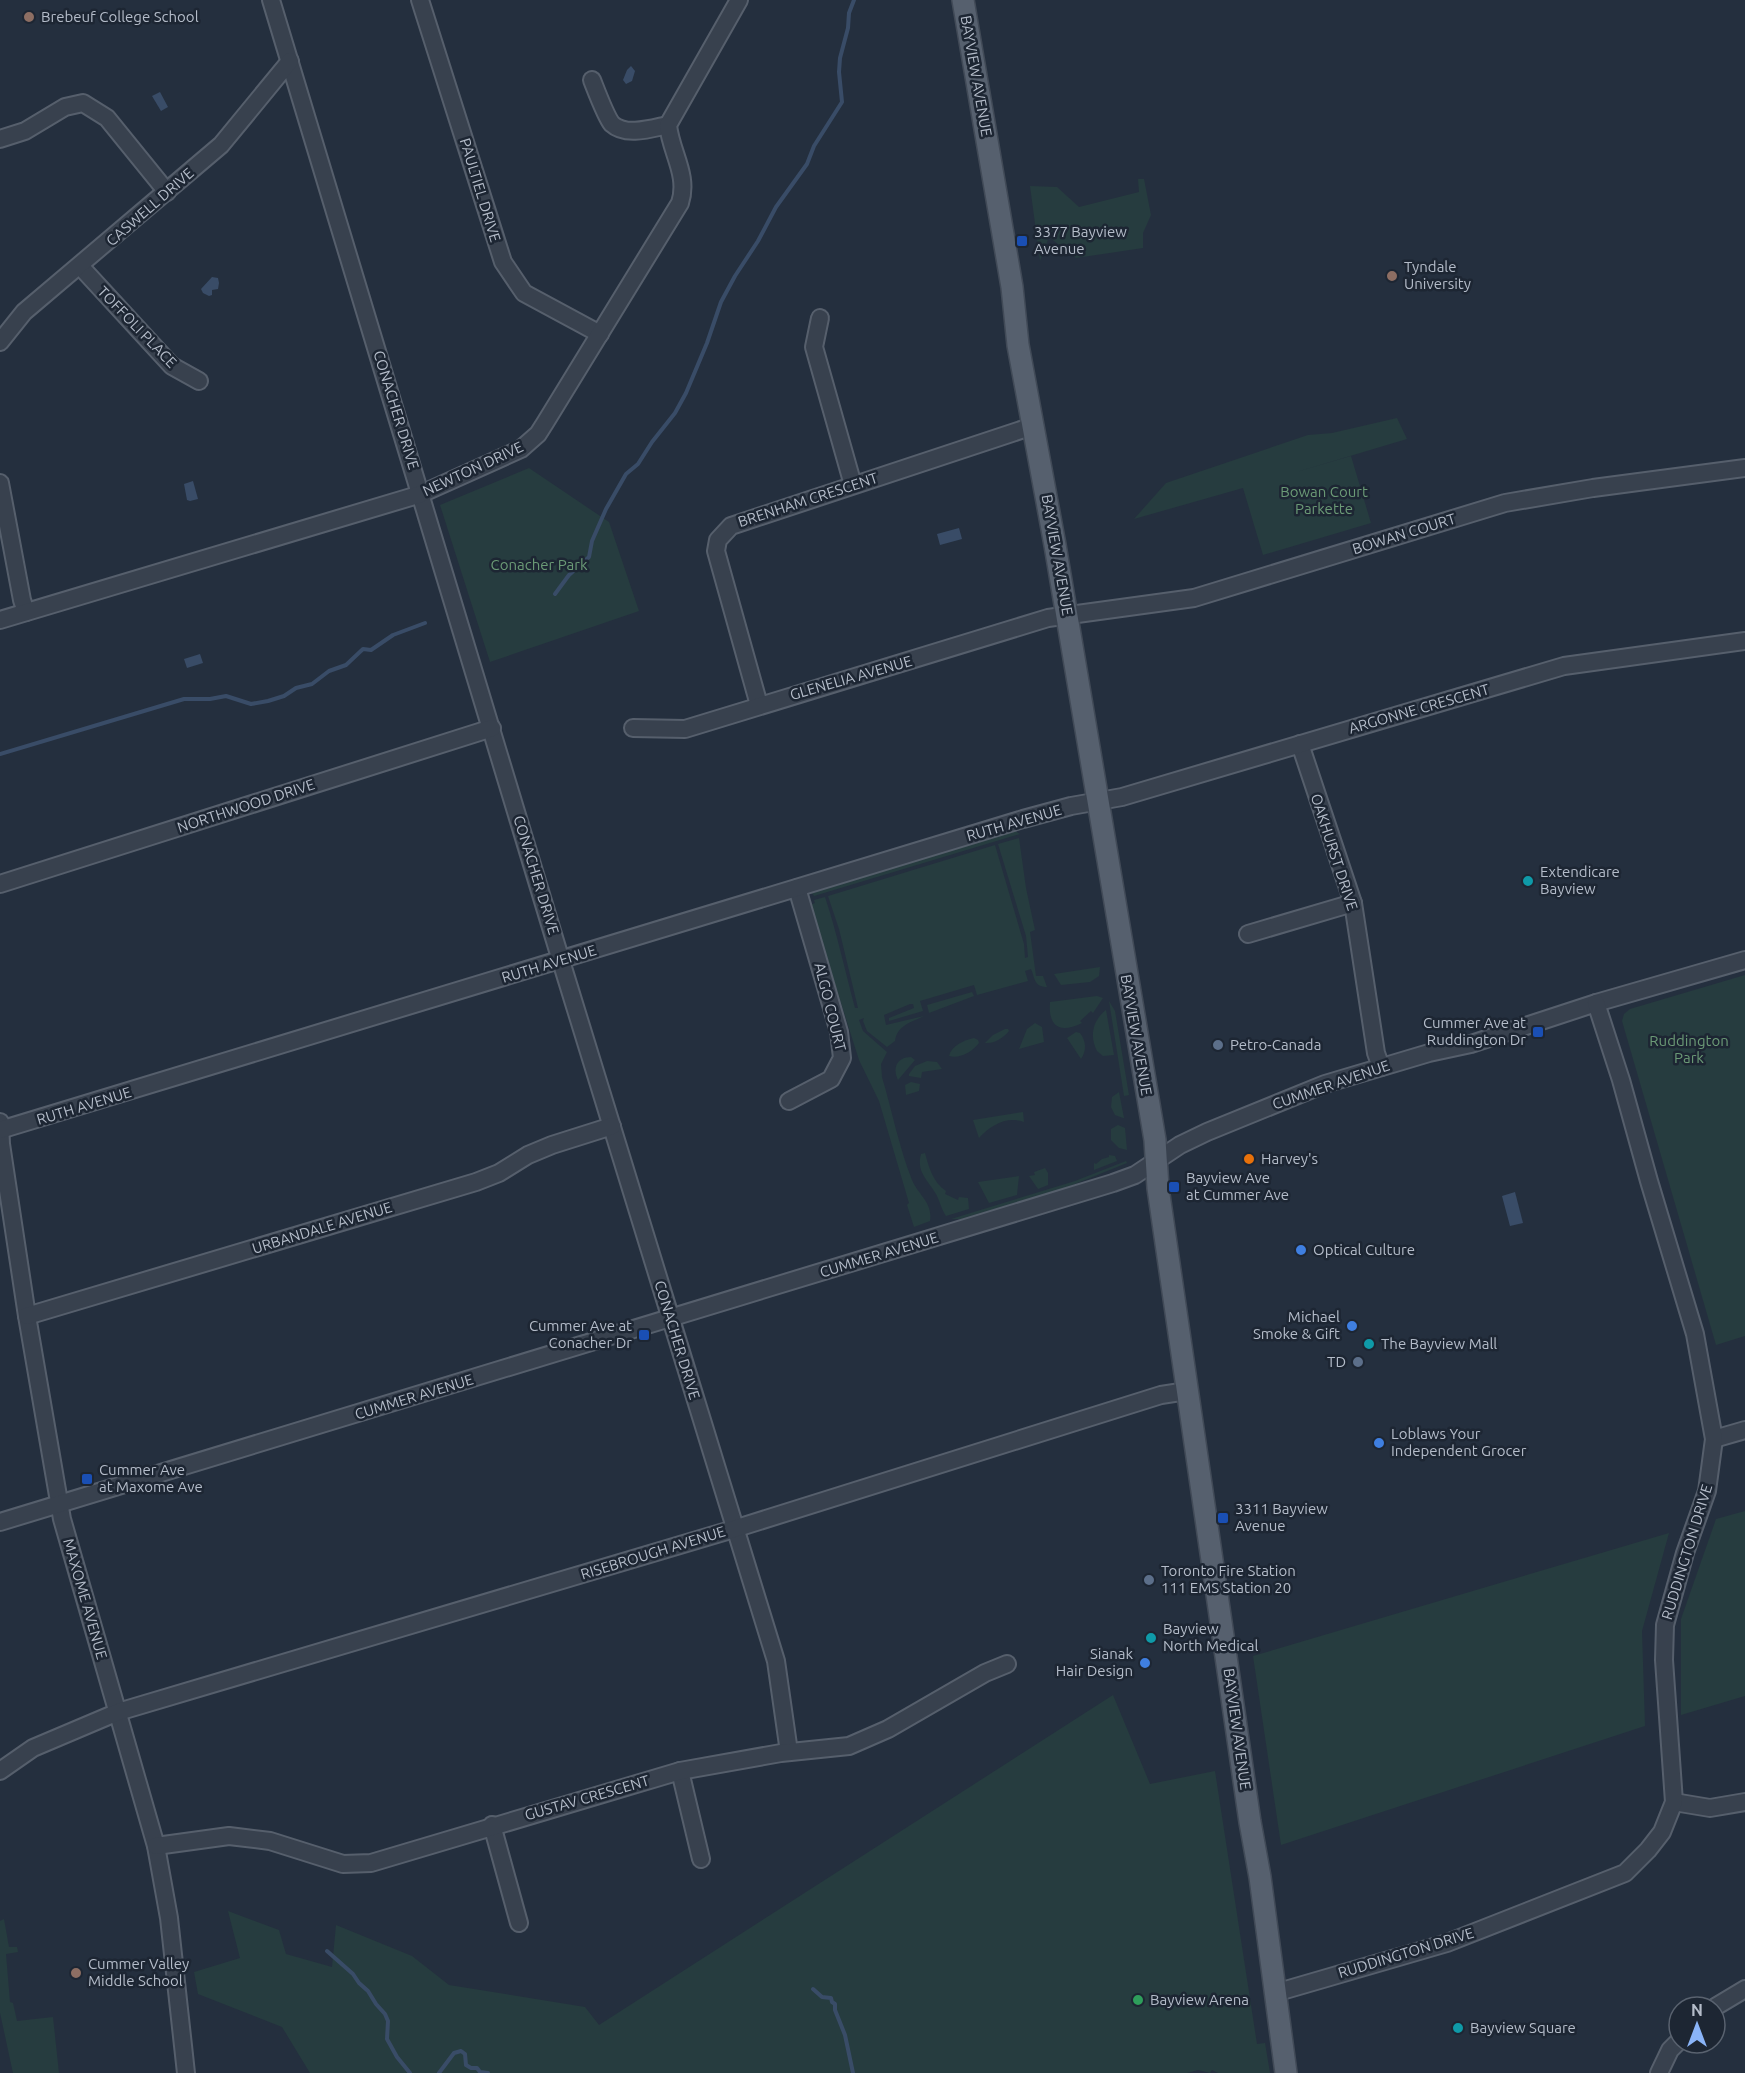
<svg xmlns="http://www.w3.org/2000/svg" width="1745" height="2073" viewBox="0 0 1745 2073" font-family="Ubuntu,sans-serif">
	<rect width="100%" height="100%" fill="#242f3e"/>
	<!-- green -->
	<g fill="#263c3f">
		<path d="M1138,179H1144L1151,215L1143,233V248L1076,258L1049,237L1040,261L1030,186L1057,187L1079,207L1139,192Z"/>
		<path d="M1397,418L1407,439L1293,473L1351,456L1371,523L1263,555L1243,488L1134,519L1166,483L1308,435L1332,433Z"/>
		<path d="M529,468L609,522L639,611L490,662L440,505Z"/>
		<path d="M1015,831L1020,834L814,896L812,893Z"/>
		<path d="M1019,838L1026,888L1035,930L1030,932L1036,976H1043L1047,987C1034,987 1035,978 1031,969L1025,971L1028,981L977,995L974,985L920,1001L923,1011L889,1021V1018L914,1008L913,1004H910L884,1015L886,1025L924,1016C912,1022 897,1025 895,1041L887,1047L867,1031L863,1021L864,1018L859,1020L863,1031L887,1052L881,1064L882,1077C892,1111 899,1147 912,1180C918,1195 933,1202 930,1221L914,1227L907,1205L909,1203L879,1101L859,1060L810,905L815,903L814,900L825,897C837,933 845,971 855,1008H858L839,929L828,896L995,845L1024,944L1025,958L1028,957L1026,936L998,844Z"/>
		<path d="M1100,967L1099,976L1090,982L1061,985L1054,974Z"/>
		<path d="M1745,975V1336L1716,1345L1622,1021L1624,1014L1630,1009Z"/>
		<path d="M972,992L974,996L929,1013L927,1005Z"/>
		<path d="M1097,996L1103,998L1093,1013L1091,1011L1080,1021L1082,1023C1060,1034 1048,1027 1050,1002Z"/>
		<path d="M1109,1001L1115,1011L1129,1095L1124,1096Z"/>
		<path d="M1106,1010L1114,1055L1103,1056L1097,1051C1089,1036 1093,1020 1106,1010Z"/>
		<path d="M1035,1023L1042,1027L1044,1042L1019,1049L1027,1029Z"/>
		<path d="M1005,1029H1008L1009,1031C1003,1038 994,1044 985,1043L993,1035Z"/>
		<path d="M1076,1032L1080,1033C1086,1041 1087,1050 1081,1059L1067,1038Z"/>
		<path d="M974,1038L978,1040L979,1043C972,1052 960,1059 949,1056C951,1046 964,1040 974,1038Z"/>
		<path d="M911,1057L915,1060L898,1080C892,1068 897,1057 911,1057Z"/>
		<path d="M927,1061L937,1062L942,1069L922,1072L921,1078L909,1076V1074L915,1066Z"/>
		<path d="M911,1082L920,1084L919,1091L906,1095L905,1085Z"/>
		<path d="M1119,1092L1124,1118H1123L1115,1115L1111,1107L1112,1097Z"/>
		<path d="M1023,1112L1024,1122C1007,1116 991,1125 979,1138L973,1120Z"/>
		<path d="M1118,1125L1125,1128L1127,1150L1119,1148L1111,1140V1129Z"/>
		<path d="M925,1153C929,1168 933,1182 946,1191L945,1194L958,1200L959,1197L968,1198L969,1209L946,1216C941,1209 940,1201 936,1194C928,1180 916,1172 921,1154Z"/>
		<path d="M1109,1155L1115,1156L1117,1161L1094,1170V1163L1096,1164L1102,1159L1109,1157Z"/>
		<path d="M1126,1161L1127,1163L1065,1188L961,1219H951L1075,1181Z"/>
		<path d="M1045,1168L1048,1173V1185L1038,1189L1029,1176L1035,1175L1034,1172Z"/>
		<path d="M1019,1176L1017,1195L989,1203L978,1182Z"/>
		<path d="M1745,1511V1696L1681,1715V1619L1716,1519Z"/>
		<path d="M1669,1533L1642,1631L1645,1726L1281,1845L1253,1656Z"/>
		<path d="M1113,1695L1150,1784L1215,1771L1257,2044L1265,2043L1270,2073H1218L1212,2070L1210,2073L1198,2070L1187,2073H310L282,2027L198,1994L194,1972L240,1958L228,1911L279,1930L286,1954L332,1967L336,1925L412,1956L449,1985L585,2007L599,2025Z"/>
		<path d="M4,1919L9,1947H17L18,1952L6,1954L10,2002L13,2003L17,2021L53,2017L59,2073H13L0,2013V1921Z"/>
	</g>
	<!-- water -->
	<g fill="#394c67">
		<path d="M631,66L635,71L632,81L626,84L623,80L627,70Z"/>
		<path d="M160,92L168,107L161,111L152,96Z"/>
		<path d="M212,277L218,278L219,283L218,289L212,290V295L209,296L203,293L201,289Z"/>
		<path d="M193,481L198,499L190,501L187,500L184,484Z"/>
		<path d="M959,528L962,539L940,545L937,534Z"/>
		<path d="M200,654L203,663L187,668L184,659Z"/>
		<path d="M1515,1192L1523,1223L1510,1226L1502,1196Z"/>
	</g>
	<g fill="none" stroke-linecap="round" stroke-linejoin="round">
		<!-- stream -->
		<g stroke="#394c67" stroke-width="4">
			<path d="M555,594L569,575L589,557L592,541L606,509L626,474L638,464L652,442L675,413L686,393L707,343L721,302L735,276L758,241L776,207L807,164L814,146L842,102L839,72L840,58L848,28L849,13L854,0"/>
			<path d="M0,754L184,699H210L226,696L251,704L268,701L284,696L296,688L312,684L329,671L346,665L363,649L371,650L393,635L425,623"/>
			<path d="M327,1951L353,1974L359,1983L368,1991L376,2004L385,2014L388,2021L387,2039L397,2057L410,2073"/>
			<path d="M813,1989L822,1997L831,1998L832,2002L835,2004V2010L845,2035L853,2073"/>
			<path d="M439,2073L454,2053L461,2051L465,2054L466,2065L471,2068H477L480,2072L488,2073"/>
		</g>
		<defs>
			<g id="minor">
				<path d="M271,0L565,974L776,1661L789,1752"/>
				<path d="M420,0L503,262L524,293L600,334"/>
				<path d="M592,80C596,90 606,117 612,124C626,137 653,128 668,125"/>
				<path d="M0,139L25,131L65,107L83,103L107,118L167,192"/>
				<path d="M80,266L172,366L199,381"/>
				<path d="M820,318L814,347L853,485"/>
				<path d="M0,342L24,312L221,145L290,61"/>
				<path d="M0,483L22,600L26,612"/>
				<path d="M0,620L421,494L521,449L538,434L545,423L680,203C689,175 671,153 668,125L739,0"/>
				<path d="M759,705L716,551L718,540L731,526L1033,426"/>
				<path d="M633,728L685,729L1048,618L1194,598L1505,503L1593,488L1745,468"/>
				<path d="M1300,744L1353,903L1376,1053L1381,1067"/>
				<path d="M0,884L492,728"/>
				<path d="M1248,934L1353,903"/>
				<path d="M789,1101L831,1079L842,1058L839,1032L797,888"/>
				<path d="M0,1122L1,1144L27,1316L62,1519L156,1846L169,1918L186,2073"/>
				<path d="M0,1130L1023,819L1071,806L1122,797L1564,666L1745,641"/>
				<path d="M27,1316L476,1182L499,1173L528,1155L552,1145L612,1126"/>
				<path d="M1714,1439L1745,1430"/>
				<path d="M0,1522L1113,1183L1135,1175L1180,1145L1207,1132L1325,1084L1429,1053L1471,1044L1596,1003L1745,960"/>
				<path d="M0,1771L33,1748L118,1712L734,1529L1161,1395L1187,1391"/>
				<path d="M680,1771L701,1859"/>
				<path d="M1674,1802L1710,1808L1745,1802"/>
				<path d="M492,1825L519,1923"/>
				<path d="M156,1846L229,1836L270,1841L343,1864L371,1863L680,1771L781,1753L849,1746L888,1729L985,1673L1007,1664"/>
				<path d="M1275,1993L1447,1943L1625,1873L1648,1850L1662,1832L1674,1802L1664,1660L1665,1625L1685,1553L1707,1491L1714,1439L1695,1334L1649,1181L1621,1080L1596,1003"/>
				<path d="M1715,2007L1745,1989"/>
				<path d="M1659,2073L1670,2050L1679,2041"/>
			</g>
			<path id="major" d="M963,0L1012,287L1018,345L1055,545L1155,1140L1158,1188L1250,1822L1260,1877L1286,2073"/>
		</defs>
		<!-- minor casing -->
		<use href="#minor" stroke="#565f6c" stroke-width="20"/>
		<!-- major casing -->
		<use href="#major" stroke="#414a57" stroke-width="24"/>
		<!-- minor -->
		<use href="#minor" stroke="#38414e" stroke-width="16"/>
		<!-- major -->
		<use href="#major" stroke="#56606e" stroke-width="21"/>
	</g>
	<!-- markers -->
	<g fill="#8d6e63" stroke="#1d2633" stroke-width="2">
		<circle cx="29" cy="17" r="6"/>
		<circle cx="1392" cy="276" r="6"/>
		<circle cx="76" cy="1973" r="6"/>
	</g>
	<g fill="#1a4fb4" stroke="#1d2633" stroke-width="2">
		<rect x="1016" y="235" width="12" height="12" rx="3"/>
		<rect x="1532" y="1026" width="12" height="12" rx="3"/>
		<rect x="1168" y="1181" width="12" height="12" rx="3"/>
		<rect x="638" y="1329" width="12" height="12" rx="3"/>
		<rect x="81" y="1473" width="12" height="12" rx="3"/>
		<rect x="1217" y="1512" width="12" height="12" rx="3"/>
	</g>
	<g fill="#0f9aa8" stroke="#1d2633" stroke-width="2">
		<circle cx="1528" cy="881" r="6"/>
		<circle cx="1369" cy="1344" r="6"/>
		<circle cx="1151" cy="1638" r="6"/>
		<circle cx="1458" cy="2028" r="6"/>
	</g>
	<g fill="#5c6f8a" stroke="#1d2633" stroke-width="2">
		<circle cx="1218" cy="1045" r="6"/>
		<circle cx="1358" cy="1362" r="6"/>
		<circle cx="1149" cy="1580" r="6"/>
	</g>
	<circle fill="#e8710a" stroke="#1d2633" stroke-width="2" cx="1249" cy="1159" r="6"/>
	<g fill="#3f7fe0" stroke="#1d2633" stroke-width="2">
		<circle cx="1301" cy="1250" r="6"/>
		<circle cx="1352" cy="1326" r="6"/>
		<circle cx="1379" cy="1443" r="6"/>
		<circle cx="1145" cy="1663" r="6"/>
	</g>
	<circle fill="#2e9e5b" stroke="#1d2633" stroke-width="2" cx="1138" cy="2000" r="6"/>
	<g text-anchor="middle" stroke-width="5" stroke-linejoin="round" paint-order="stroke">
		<!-- poi labels -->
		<g font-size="15" fill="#b4bcc9" stroke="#1d2633" text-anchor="start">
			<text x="41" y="22">Brebeuf College School</text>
			<text x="1034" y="237">3377 Bayview<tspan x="1034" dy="17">Avenue</tspan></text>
			<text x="1404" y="272">Tyndale<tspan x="1404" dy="17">University</tspan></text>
			<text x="1540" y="877">Extendicare<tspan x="1540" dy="17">Bayview</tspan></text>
			<text x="1526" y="1028" text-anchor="end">Cummer Ave at<tspan x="1526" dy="17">Ruddington Dr</tspan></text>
			<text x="1230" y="1050">Petro-Canada</text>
			<text x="1261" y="1164">Harvey's</text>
			<text x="1186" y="1183">Bayview Ave<tspan x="1186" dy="17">at Cummer Ave</tspan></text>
			<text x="1313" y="1255">Optical Culture</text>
			<text x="1340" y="1322" text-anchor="end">Michael<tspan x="1340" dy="17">Smoke &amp; Gift</tspan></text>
			<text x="632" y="1331" text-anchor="end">Cummer Ave at<tspan x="632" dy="17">Conacher Dr</tspan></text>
			<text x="1381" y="1349">The Bayview Mall</text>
			<text x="1346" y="1367" text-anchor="end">TD</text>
			<text x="1391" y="1439">Loblaws Your<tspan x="1391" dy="17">Independent Grocer</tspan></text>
			<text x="99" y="1475">Cummer Ave<tspan x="99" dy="17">at Maxome Ave</tspan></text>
			<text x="1235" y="1514">3311 Bayview<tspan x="1235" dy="17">Avenue</tspan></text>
			<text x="1161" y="1576">Toronto Fire Station<tspan x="1161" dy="17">111 EMS Station 20</tspan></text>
			<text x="1163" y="1634">Bayview<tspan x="1163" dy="17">North Medical</tspan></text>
			<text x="1133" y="1659" text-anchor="end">Sianak<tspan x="1133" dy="17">Hair Design</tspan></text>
			<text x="88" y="1969">Cummer Valley<tspan x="88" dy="17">Middle School</tspan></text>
			<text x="1150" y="2005">Bayview Arena</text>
			<text x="1470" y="2033">Bayview Square</text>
		</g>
		<!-- street labels -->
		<g font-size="15" fill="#b4bcc9" stroke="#1d2633">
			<text transform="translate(976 76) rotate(80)" y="5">BAYVIEW AVENUE</text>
			<text transform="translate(480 190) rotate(73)" y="5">PAULTIEL DRIVE</text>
			<text transform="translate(150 207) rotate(-41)" y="5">CASWELL DRIVE</text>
			<text transform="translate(137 327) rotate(46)" y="5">TOFFOLI PLACE</text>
			<text transform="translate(396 410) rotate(73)" y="5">CONACHER DRIVE</text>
			<text transform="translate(473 469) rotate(-25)" y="5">NEWTON DRIVE</text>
			<text transform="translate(808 500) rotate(-18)" y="5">BRENHAM CRESCENT</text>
			<text transform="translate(1404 534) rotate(-17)" y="5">BOWAN COURT</text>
			<text transform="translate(1057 555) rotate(80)" y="5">BAYVIEW AVENUE</text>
			<text transform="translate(851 678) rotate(-16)" y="5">GLENELIA AVENUE</text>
			<text transform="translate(1419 709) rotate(-16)" y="5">ARGONNE CRESCENT</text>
			<text transform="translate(246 806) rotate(-18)" y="5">NORTHWOOD DRIVE</text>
			<text transform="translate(1014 823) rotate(-16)" y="5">RUTH AVENUE</text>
			<text transform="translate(1334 852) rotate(72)" y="5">OAKHURST DRIVE</text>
			<text transform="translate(536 875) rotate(73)" y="5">CONACHER DRIVE</text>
			<text transform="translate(549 964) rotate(-17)" y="5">RUTH AVENUE</text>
			<text transform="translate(830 1007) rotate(76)" y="5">ALGO COURT</text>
			<text transform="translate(1136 1035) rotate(80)" y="5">BAYVIEW AVENUE</text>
			<text transform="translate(1331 1085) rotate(-19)" y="5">CUMMER AVENUE</text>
			<text transform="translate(84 1106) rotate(-17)" y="5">RUTH AVENUE</text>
			<text transform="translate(322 1228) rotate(-17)" y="5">URBANDALE AVENUE</text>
			<text transform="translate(879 1255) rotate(-17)" y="5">CUMMER AVENUE</text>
			<text transform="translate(677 1340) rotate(73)" y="5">CONACHER DRIVE</text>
			<text transform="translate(414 1397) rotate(-17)" y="5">CUMMER AVENUE</text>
			<text transform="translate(1687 1552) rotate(-73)" y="5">RUDDINGTON DRIVE</text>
			<text transform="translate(653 1553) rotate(-17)" y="5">RISEBROUGH AVENUE</text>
			<text transform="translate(85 1599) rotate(74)" y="5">MAXOME AVENUE</text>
			<text transform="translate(1237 1729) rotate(82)" y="5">BAYVIEW AVENUE</text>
			<text transform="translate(587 1798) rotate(-16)" y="5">GUSTAV CRESCENT</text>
			<text transform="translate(1406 1953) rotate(-17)" y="5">RUDDINGTON DRIVE</text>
		</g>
		<!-- park labels -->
		<g font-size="15" fill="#6b9a76" stroke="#1d2633">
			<text x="1324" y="497">Bowan Court<tspan x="1324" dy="17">Parkette</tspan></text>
			<text x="539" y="570">Conacher Park</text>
			<text x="1689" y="1046">Ruddington<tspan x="1689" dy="17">Park</tspan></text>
		</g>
	</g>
	<!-- north arrow -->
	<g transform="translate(1697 2025)"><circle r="28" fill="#1d2633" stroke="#59626f" stroke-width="1.5"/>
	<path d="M0-4.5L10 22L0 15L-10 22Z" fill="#8ab4f8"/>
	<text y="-9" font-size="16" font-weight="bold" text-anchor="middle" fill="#b4bcc9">N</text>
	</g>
</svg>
